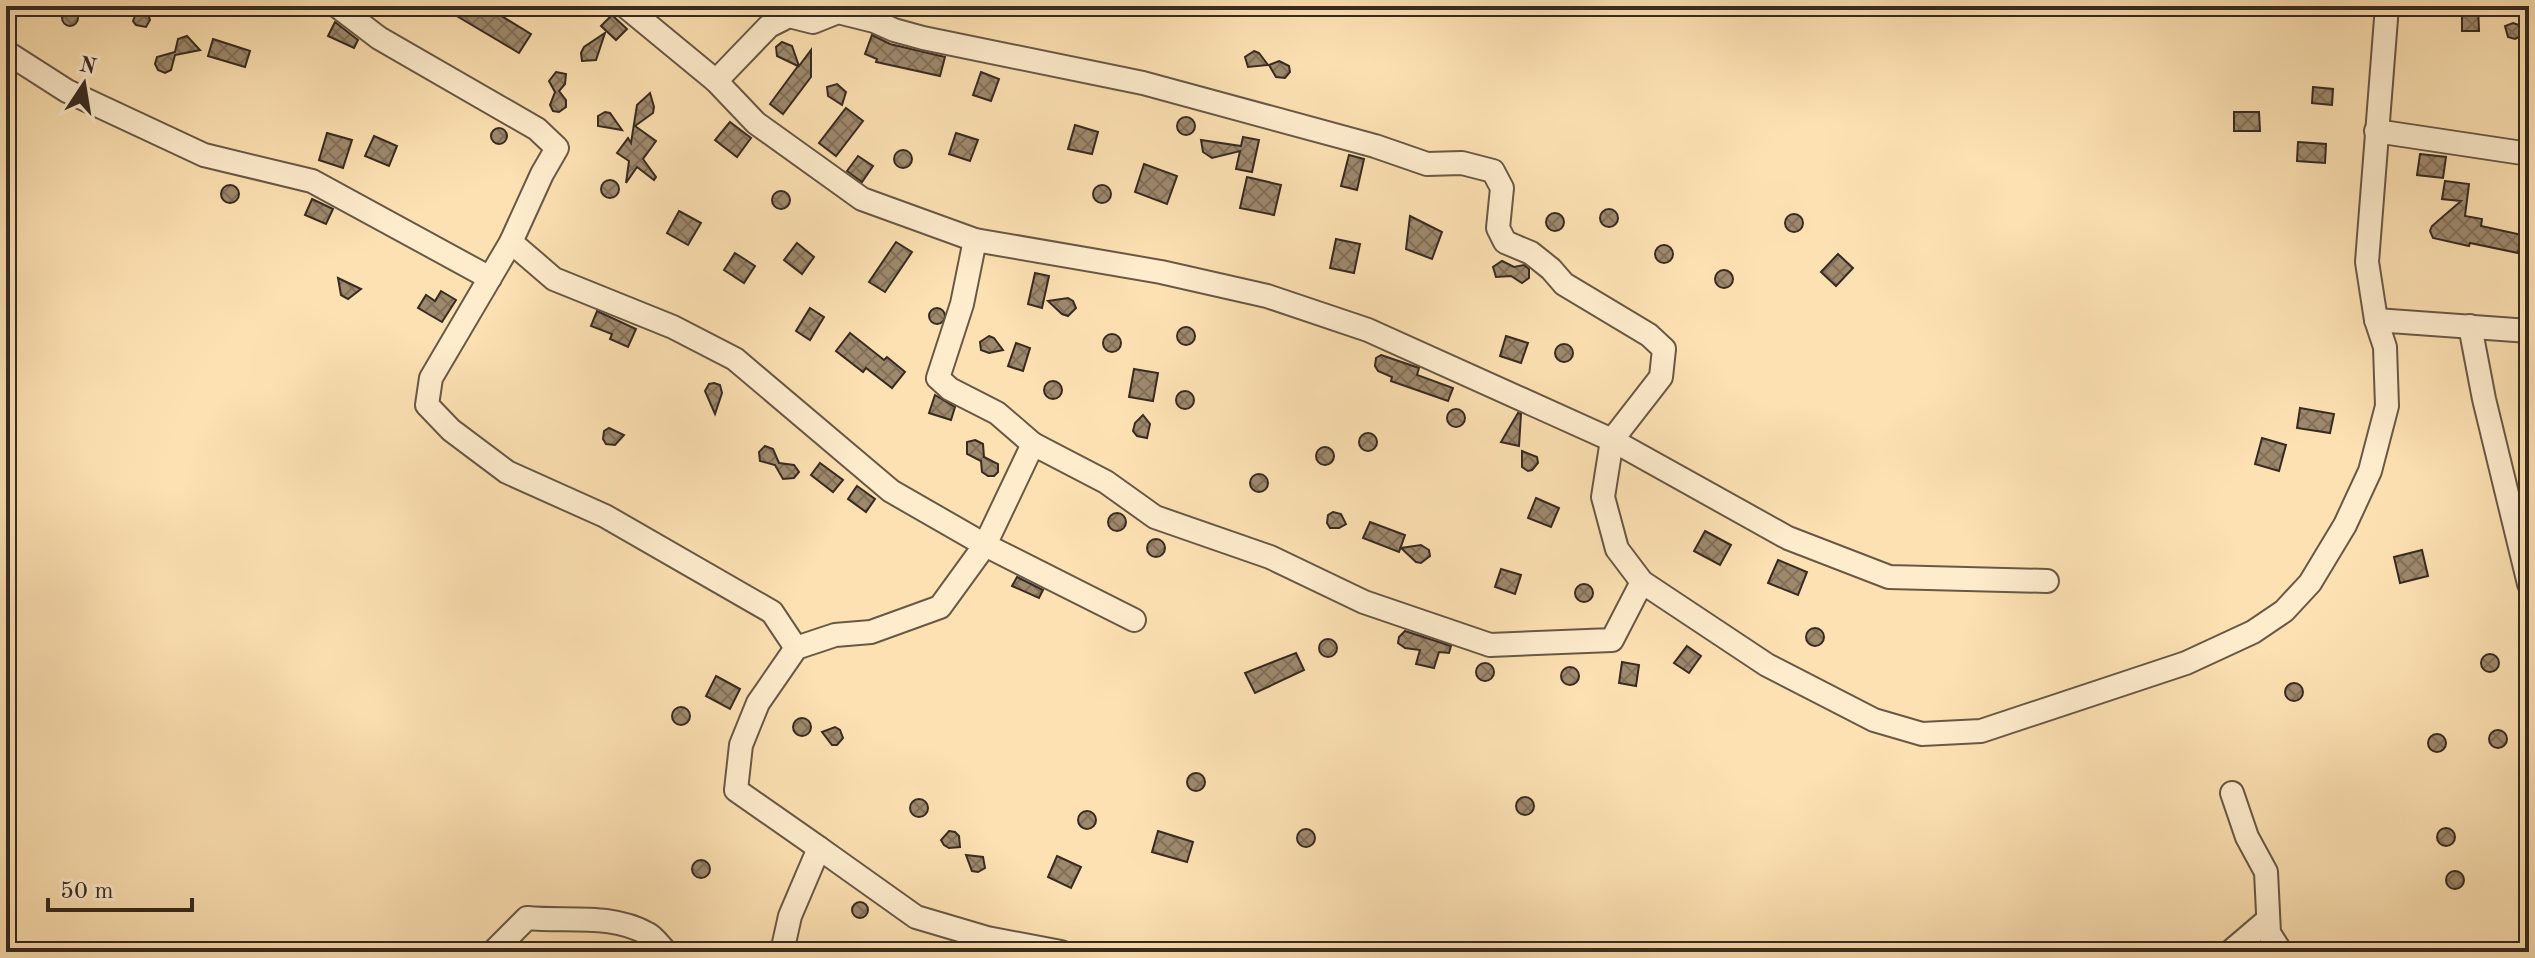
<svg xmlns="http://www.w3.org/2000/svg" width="2535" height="958" viewBox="0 0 2535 958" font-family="'Old Standard TT',serif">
	<defs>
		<pattern id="building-cross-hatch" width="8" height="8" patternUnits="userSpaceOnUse" patternTransform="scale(2)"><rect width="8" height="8" fill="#9e896d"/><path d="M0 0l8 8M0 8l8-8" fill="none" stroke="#827059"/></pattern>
	</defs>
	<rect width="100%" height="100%" fill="#fde1b2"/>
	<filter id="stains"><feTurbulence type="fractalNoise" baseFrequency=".0025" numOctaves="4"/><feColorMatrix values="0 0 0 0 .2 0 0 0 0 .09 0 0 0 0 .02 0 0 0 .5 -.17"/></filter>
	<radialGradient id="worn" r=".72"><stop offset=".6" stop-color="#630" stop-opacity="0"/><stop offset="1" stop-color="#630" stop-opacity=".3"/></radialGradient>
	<!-- building -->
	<g fill="url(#building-cross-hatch)" stroke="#372a22" stroke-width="2">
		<path d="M139,6H145L150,20L146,27L136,25L133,21Z"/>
		<path d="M440,6H485L531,34L519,53Z"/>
		<path d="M2462,6H2478L2479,31H2462Z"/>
		<circle cx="70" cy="18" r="8"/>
		<path d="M612,15L627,29L616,40L601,26Z"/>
		<path d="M335,22L358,40L354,48L328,36Z"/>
		<path d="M2513,23L2519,25L2522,30L2521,36L2515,39L2508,37L2505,26Z"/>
		<path d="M605,33L596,60L582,61L581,53L584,47Z"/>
		<path d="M872,35L890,44L945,57L940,76L876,62L877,59L865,54Z"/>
		<path d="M187,36L200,50L175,55L171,70L165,73L158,70L155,64L157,57L175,52L178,39Z"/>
		<path d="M213,39L250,51L245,67L208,56Z"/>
		<path d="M782,42L792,46L799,66L811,50V77L783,114L770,104L798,66L777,56L776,47Z"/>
		<path d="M1254,51L1259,53L1268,65L1248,67L1245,57Z"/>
		<path d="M1279,61L1289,66L1290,72L1285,78L1276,77L1269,65Z"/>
		<path d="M556,72L566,74L565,84L559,91L566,100V107L559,112L553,111L550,105L555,92L549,81Z"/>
		<path d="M981,72L999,79L991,101L973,95Z"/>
		<path d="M837,84L846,92L842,105L828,96L827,87Z"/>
		<path d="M2313,87L2333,89L2332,105L2312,103Z"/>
		<path d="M650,93L654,107L653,113L635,126L656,141L643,159L656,177L654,180L637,167L626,183L629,161L617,153L628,138L631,143L637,105Z"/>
		<path d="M846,108L863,121L836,156L819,143Z"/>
		<path d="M605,112L610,113L622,130L598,126V116Z"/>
		<path d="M2234,112H2259L2260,131H2234Z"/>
		<circle cx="1186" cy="126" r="9"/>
		<path d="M730,122L751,138L737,157L715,140Z"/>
		<path d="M1075,125L1098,132L1092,154L1068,149Z"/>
		<circle cx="499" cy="136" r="8"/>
		<path d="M327,133L352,140L343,168L319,160Z"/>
		<path d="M956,133L978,140L970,161L949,154Z"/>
		<path d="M374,136L397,146L389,166L365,156Z"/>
		<path d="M1243,137L1259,140L1252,172L1236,169L1240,151L1212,158L1203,152L1201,140L1241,146Z"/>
		<path d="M2298,142L2326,144L2325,163L2297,161Z"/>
		<circle cx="903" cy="159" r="9"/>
		<path d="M2420,154L2446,157L2443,178L2417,175Z"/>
		<path d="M1349,155L1364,159L1357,190L1341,186Z"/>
		<path d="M858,156L873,166L862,182L847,171Z"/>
		<path d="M1144,164L1177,176L1167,204L1135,192Z"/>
		<path d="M1247,177L1281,185L1274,215L1240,208Z"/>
		<circle cx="610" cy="189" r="9"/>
		<path d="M2445,181L2469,184L2465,216L2482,219L2481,226L2522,235L2518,253L2470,243L2469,246L2433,238L2430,231L2432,226L2461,201L2442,199Z"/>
		<circle cx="230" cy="194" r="9"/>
		<circle cx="1102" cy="194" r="9"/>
		<circle cx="781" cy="200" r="9"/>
		<path d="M312,199L333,209L326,224L305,215Z"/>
		<circle cx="1609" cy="218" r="9"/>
		<path d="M679,211L701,223L688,245L667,233Z"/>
		<circle cx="1555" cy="222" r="9"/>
		<circle cx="1794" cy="223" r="9"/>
		<path d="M1410,216L1442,232L1432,259L1406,249Z"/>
		<path d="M1336,239L1360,244L1354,273L1330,268Z"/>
		<path d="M896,242L912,252L885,292L869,282Z"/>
		<path d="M797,243L814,257L802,274L784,260Z"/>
		<circle cx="1664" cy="254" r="9"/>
		<path d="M735,253L755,266L744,283L724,270Z"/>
		<path d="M1838,254L1853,268L1836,286L1821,272Z"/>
		<path d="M1502,261L1514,267L1524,265L1529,269V278L1522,283L1511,276L1496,277L1493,267Z"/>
		<circle cx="1724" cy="279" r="9"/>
		<path d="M1035,273L1049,276L1042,308L1028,304Z"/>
		<path d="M338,278L361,289L348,299L341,295Z"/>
		<path d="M441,291L456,300L442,322L418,308L426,295L435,301Z"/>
		<path d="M1068,298L1073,301L1076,308L1068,316L1062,314L1048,301Z"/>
		<circle cx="937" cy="316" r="8"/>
		<path d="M810,308L824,317L810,340L796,331Z"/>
		<path d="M597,311L636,329L628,347L610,339L612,334L591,326Z"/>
		<circle cx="1186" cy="336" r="9"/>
		<path d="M850,333L884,360L887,357L905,372L892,388L866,368L863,372L836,351Z"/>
		<circle cx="1112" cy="343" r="9"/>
		<path d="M989,336L994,338L1003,350L989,353L981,350L980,342Z"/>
		<path d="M1506,336L1528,343L1521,363L1500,356Z"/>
		<path d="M1016,343L1030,348L1023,371L1008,366Z"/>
		<circle cx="1564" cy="353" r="9"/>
		<path d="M1381,355L1419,368L1417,375L1453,388L1448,401L1391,381L1392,377L1378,371L1375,366L1376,358Z"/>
		<path d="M1134,369L1158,373L1153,401L1129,397Z"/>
		<circle cx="1053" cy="390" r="9"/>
		<path d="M714,383L720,385L722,393L715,414L705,391L709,384Z"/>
		<circle cx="1185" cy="400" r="9"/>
		<path d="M935,395L955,407L951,420L929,413Z"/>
		<path d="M2300,408L2334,414L2330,433L2297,428Z"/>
		<circle cx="1456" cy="418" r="9"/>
		<path d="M1518,413L1521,414L1519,446L1501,442Z"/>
		<path d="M1143,415L1150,424L1147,438L1137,436L1133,431L1135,423Z"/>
		<path d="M609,428L624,435L615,445L606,444L603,439L604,431Z"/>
		<circle cx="1368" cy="442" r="9"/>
		<path d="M2262,438L2286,445L2279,471L2255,464Z"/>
		<path d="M975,440L983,444L984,457L998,464V472L994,476H988L982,472L981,461L967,454V442Z"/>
		<path d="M765,446L773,449L779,463L794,465L799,472L794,478L783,479L775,465L760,461L759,452Z"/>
		<circle cx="1325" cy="456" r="9"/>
		<path d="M1522,451L1537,457L1538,463L1532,470L1528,471L1522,467Z"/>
		<path d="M820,463L843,480L833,492L811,475Z"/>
		<circle cx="1259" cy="483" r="9"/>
		<path d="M857,486L875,499L866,512L848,499Z"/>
		<path d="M1536,498L1559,508L1551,527L1528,518Z"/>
		<path d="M1333,512L1341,514L1346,524L1339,528H1330L1327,523L1328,515Z"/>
		<circle cx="1117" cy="522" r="9"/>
		<path d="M1370,522L1405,535L1399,552L1363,538Z"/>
		<path d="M1705,531L1731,545L1720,565L1694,551Z"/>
		<circle cx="1156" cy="548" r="9"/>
		<path d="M1421,545L1429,550L1430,556L1421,563L1416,562L1401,548Z"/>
		<path d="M2422,550L2428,576L2400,583L2394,557Z"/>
		<path d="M1778,560L1807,572L1798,595L1768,583Z"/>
		<path d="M1501,569L1521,575L1515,594L1495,587Z"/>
		<path d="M1017,577L1043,590L1039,598L1012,586Z"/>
		<circle cx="1584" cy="593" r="9"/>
		<circle cx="1815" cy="637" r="9"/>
		<path d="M1405,631L1451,646L1449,653L1439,652L1434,668L1416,664L1420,650L1405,648L1398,643L1399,637Z"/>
		<circle cx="1328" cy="648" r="9"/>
		<path d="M1687,646L1701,656L1689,673L1674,663Z"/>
		<path d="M1296,653L1304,670L1255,693L1245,673Z"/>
		<circle cx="2490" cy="663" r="9"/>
		<path d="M1622,662L1639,665L1636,686L1619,683Z"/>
		<circle cx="1485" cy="672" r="9"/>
		<circle cx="1570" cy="676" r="9"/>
		<path d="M716,676L740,689L730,709L706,696Z"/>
		<circle cx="2294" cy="692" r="9"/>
		<circle cx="681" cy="716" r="9"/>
		<circle cx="802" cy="727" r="9"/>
		<path d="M835,727L840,730L843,738L837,745H832L822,732Z"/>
		<circle cx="2498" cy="739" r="9"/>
		<circle cx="2437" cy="743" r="9"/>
		<circle cx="1196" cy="782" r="9"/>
		<circle cx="1525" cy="806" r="9"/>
		<circle cx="919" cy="808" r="9"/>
		<circle cx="1087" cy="820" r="9"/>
		<circle cx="2446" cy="837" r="9"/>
		<circle cx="1306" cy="838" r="9"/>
		<path d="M949,831L955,832L959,836L960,847L949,848L944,845L941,840Z"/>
		<path d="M1158,831L1193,842L1187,862L1152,852Z"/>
		<path d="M966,855L983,857L985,868L978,872L972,871Z"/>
		<path d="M1057,856L1081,867L1071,888L1048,877Z"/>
		<circle cx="701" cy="869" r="9"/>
		<circle cx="2455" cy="880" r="9"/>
		<circle cx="860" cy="910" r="8"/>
	</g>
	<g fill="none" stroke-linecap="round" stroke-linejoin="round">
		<defs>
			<g id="minor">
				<path d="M337,6L379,38L537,129L557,148L542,174L511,242L554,279L673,327L735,359L891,491L985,545L1134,620"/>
				<path d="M625,6L716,81L756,123L862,199L975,240L1161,272L1267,296L1368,330L1612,440L1788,538L1889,577L2047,581"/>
				<path d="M6,52L67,91L204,155L312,181L490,278"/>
				<path d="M716,81L769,26L789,16L813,22L838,12L874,21L894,30L923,38L1143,83L1375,146L1427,164L1462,163L1493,171L1502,188L1498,228L1505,242L1531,253L1551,269L1564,284L1649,335L1664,349L1661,377L1612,440L1603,497L1617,549L1642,582L1767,665L1874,720L1922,734L1981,731L2186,663L2253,632L2284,611L2310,583L2345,525L2370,471L2387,406L2385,347L2376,320L2367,262L2387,6"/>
				<path d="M2376,131L2529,154"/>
				<path d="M975,240L962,304L938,378L950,389L997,413L1033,444"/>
				<path d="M511,242L431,378L427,405L451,430L507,472L605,516L772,612L796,648"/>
				<path d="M2376,320L2529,331"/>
				<path d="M2470,326L2484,399L2529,584"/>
				<path d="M2232,793L2247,837L2266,872L2269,933L2281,952"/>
				<path d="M819,848L916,917L987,938L1061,952"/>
				<path d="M493,952L527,918C567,922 611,913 648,934C654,937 660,946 666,952"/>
				<path d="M782,952L790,916L819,848L736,790L741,745L758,703L796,648L835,635L871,632L940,607L985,545L1033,444L1106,482L1155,517L1270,557L1364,602L1490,645L1612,640L1642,582"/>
				<path d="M2230,952L2264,923L2269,933"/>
			</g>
		</defs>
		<!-- minor casing -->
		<use href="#minor" stroke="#685846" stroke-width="26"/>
		<!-- minor -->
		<use href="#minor" stroke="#feeccd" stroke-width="22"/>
	</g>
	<!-- margin -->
	<rect width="2535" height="958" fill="none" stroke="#fde1b2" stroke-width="32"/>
	<rect x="8" y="8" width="2519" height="942" fill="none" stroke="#372a22" stroke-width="4"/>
	<rect x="16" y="16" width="2503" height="926" fill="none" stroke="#372a22" stroke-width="2"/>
	<!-- north arrow -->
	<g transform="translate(84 84) rotate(12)" stroke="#feeccd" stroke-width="6" paint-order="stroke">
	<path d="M0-6L14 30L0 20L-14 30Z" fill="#372a22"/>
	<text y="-12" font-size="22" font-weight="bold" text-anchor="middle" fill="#372a22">N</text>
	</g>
	<!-- scale -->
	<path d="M48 898v12h144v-12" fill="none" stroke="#372a22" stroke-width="4"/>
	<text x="60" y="898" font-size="24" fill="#372a22" stroke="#feeccd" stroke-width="6" paint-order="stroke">50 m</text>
	<rect width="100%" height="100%" filter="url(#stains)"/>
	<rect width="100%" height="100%" fill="url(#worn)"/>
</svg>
